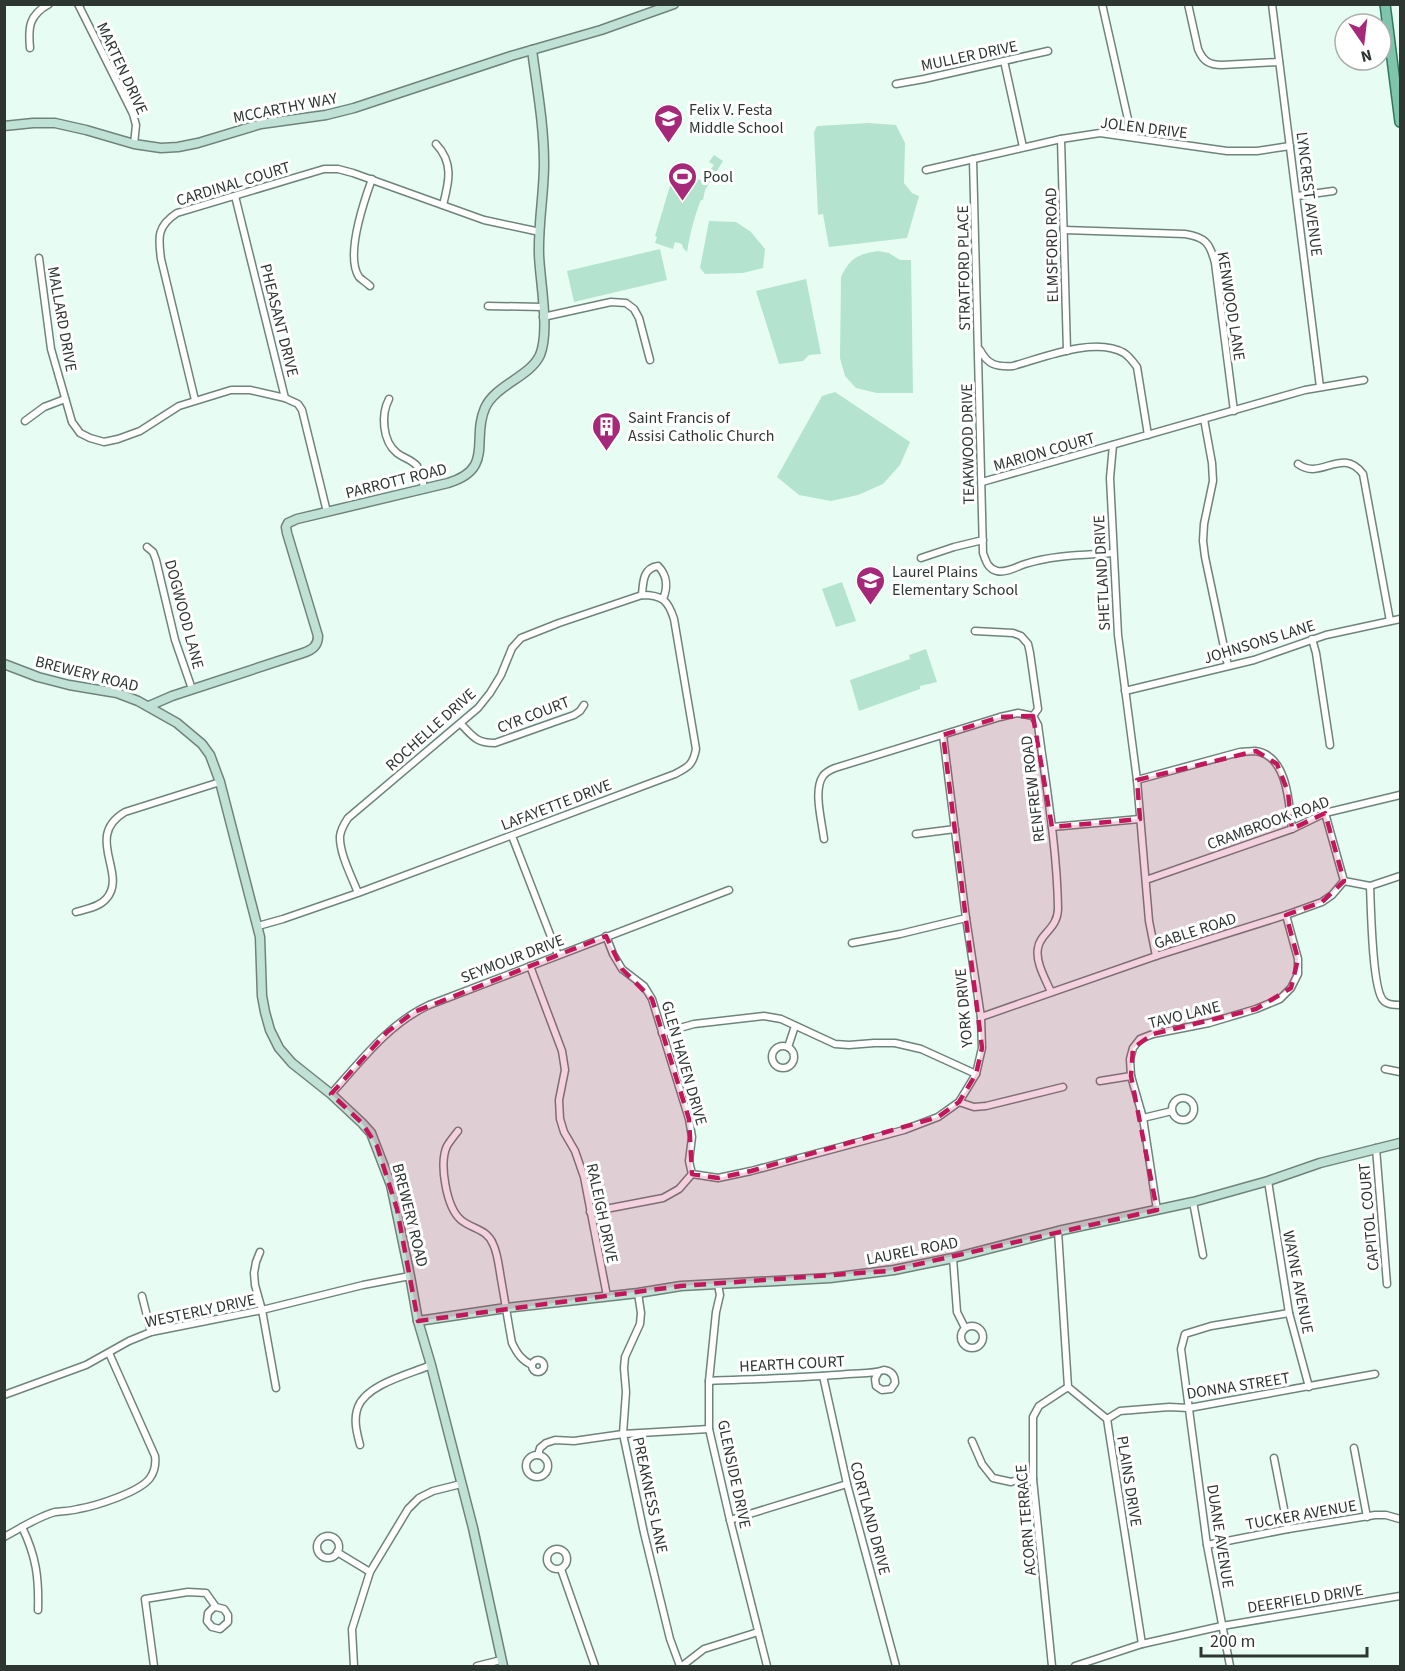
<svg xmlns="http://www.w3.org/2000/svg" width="1405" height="1671" viewBox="0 0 1405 1671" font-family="'Source Sans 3',sans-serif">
	<rect width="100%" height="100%" fill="#e7fdf3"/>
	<!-- green -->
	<g fill="#b4e4cf">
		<path d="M868,123L896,125L905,143L904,183L912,193L919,196L907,238L829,247L823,214L818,215L814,132L817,126Z"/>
		<path d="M714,155L723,161L705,190L703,200H701C694,217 690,234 687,252L683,248L682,244L675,242L673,249L655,243L657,237L655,236L672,179L673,177L691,190L699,179L702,181L714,165L709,162Z"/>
		<path d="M709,221L736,222L751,232L765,249L763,268L743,273L705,274L700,268Z"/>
		<path d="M660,249L667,280L574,302L567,271Z"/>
		<path d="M878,251L889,253L900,260H911L913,393H877L856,388L845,376L840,358L841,277C850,258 858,254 878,251Z"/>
		<path d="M806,279L821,354L809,355L803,361L779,364L756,291Z"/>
		<path d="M835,392L910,442L900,465L883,484L858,495L831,501L799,495L777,477L822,396Z"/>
		<path d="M842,582L856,621L836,627L822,589Z"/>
		<path d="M926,649L937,682L920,686V689L859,711L850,680L910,659L909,655Z"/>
	</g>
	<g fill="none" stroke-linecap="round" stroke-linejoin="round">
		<defs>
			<g id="street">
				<path d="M78,4L133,114L136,125L134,144"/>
				<path d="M1102,4L1132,137"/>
				<path d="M1188,4L1198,49C1203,61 1209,65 1222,65L1279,62"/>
				<path d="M1272,4L1320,387"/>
				<path d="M30,48C28,27 29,15 49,4"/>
				<path d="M1004,61L1023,147"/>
				<path d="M896,84L924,79L1048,51"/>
				<path d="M1061,139L1067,351"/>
				<path d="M436,144C454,163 449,182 443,205"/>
				<path d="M973,159L983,553C986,561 988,569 997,571C1006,573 1016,567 1025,564C1053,555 1084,555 1113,553"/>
				<path d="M926,170L1061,139L1100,133L1227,151H1257L1290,146"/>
				<path d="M235,196L285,398L298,404L302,410L327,512"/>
				<path d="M1297,196L1333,191"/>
				<path d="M1064,230L1185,234C1205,237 1210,243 1215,263L1234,411"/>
				<path d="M39,258L51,349L72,422L80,433L90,438L104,442L118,439L140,431L179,406L231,390H250L285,398"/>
				<path d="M370,286C367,283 362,280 359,277C345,256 364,201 372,179"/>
				<path d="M488,306L543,307"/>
				<path d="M543,317L611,302L626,303L634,309L639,318L650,360"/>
				<path d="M980,350C988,365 996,367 1013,366C1042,358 1095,336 1124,353C1130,357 1133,362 1137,367L1148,435"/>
				<path d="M389,399C381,414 382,441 397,453C403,458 411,459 417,466C421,473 423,481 424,489"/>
				<path d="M195,400L161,259C158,237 157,226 177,213L324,169H338L353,173L484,220L540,232"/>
				<path d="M1204,419L1212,463L1213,481L1204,524L1203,541L1205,557L1228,666"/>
				<path d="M25,421L44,407L65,399"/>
				<path d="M1113,445L1110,478L1118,635L1137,780L1149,921L1156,956"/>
				<path d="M1298,464C1321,481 1342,446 1363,474L1390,621"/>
				<path d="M982,482L1305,390L1364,380"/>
				<path d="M147,547L153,552L156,560L175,640L192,689"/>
				<path d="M921,558L954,547L983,540"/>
				<path d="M642,595C643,582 643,568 658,566C667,575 668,587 663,599"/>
				<path d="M975,631L1013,633L1021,636L1028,644L1030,653L1038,709L1033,716"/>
				<path d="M1312,639L1316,653L1330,745"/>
				<path d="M1125,691L1254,660L1326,635L1400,619"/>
				<path d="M1033,716L1038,725C1046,785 1057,848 1058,908C1058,929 1040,933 1038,948C1035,962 1046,980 1051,992"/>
				<path d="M461,724C473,737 477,743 495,743L574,715L580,711L584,705"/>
				<path d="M1137,780L1240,752C1245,752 1250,751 1255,751C1288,755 1289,804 1292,829"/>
				<path d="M1325,813L1344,881"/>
				<path d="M1052,827L1140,819"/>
				<path d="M916,834L955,829"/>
				<path d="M512,836L558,955"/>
				<path d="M824,839C822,822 813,790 823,776C826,772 830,770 835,768L1000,717L1018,713L1033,716"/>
				<path d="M1146,880L1292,829L1325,813L1400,795"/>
				<path d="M1344,881L1370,886L1400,876"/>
				<path d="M1370,886C1371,906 1372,988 1383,1000C1387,1005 1394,1005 1400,1005"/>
				<path d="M76,912C86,909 99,907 106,899C129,874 83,837 125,812L220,782"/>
				<path d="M258,926L283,919L358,893L675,774C688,767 693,765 696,749L674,619C668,600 662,595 642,595L559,623L521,638L512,648L501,675L490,693L478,708L348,818C344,824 341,829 340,836C339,853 352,877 358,893"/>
				<path d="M606,936L613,954L622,969L644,986L652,999L689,1119L692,1137L689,1161L692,1174"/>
				<path d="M852,943L900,934L966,918"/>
				<path d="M530,966L562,1051L565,1070L559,1100L560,1119L564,1132L575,1151L584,1177L607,1296"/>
				<path d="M981,1017L1156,956L1286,915L1322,902L1332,895L1344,881"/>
				<path d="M662,1033L694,1024L764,1016L781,1019L835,1044L849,1045L874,1043H895L921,1049L976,1074"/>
				<circle cx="783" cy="1057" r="11"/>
				<path d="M788,1047L795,1026"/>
				<path d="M1385,1069L1400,1072"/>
				<path d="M1100,1081L1131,1076"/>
				<path d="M331,1094C361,1061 388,1024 429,1005L729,890"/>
				<circle cx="1183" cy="1109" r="11"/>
				<path d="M959,1102L974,1107L986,1106L1063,1087"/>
				<path d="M1143,1118L1172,1111"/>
				<path d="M458,1131C454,1136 450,1141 447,1146C439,1163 446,1207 461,1220C472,1229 487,1229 493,1244C498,1254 499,1268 501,1279C505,1301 508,1322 512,1343C517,1353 521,1360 532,1365"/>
				<path d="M1376,1148L1387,1284"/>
				<path d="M692,1174L718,1178L751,1171L904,1130L938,1117L959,1102L976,1074L982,1048L981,1017L966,918L943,735"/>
				<path d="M1268,1181L1289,1313L1309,1387"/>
				<path d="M1193,1202L1203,1255"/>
				<path d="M1157,1210L1143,1118L1131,1076L1130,1059L1133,1048L1140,1039L1153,1034L1209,1023L1256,1009L1280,999L1291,988L1298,974V959L1286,915"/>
				<path d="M590,1212L663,1198L679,1189L692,1174"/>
				<path d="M1058,1231L1068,1387L1107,1419L1142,1644"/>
				<path d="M260,1252L256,1262L254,1273L255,1285L262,1310L276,1388"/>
				<path d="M953,1258L957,1312L965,1328"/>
				<path d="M718,1285L720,1295L716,1312L709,1381V1429L730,1520L767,1666"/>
				<path d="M638,1293L641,1313L640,1324L625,1357L624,1368L626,1392L623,1434L644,1533L670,1639L680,1666"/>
				<path d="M142,1296L151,1332"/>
				<circle cx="972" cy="1337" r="11"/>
				<circle cx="538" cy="1366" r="6"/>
				<path d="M823,1376L847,1484L896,1666"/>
				<path d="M709,1381C755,1379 801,1378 848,1374C860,1373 873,1374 884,1370C891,1371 895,1375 895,1383L891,1389L882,1390L876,1386L875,1379L878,1373"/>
				<path d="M4,1395L86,1365L129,1341L151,1332L262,1310L363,1285L410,1276"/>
				<path d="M1107,1419L1120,1411L1169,1407L1189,1408L1375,1374"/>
				<path d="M972,1441L982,1464L993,1478L1011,1482L1020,1479H1033"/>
				<path d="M360,1445C357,1433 353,1420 358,1407C367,1384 410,1374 431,1365"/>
				<path d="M1354,1448L1367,1517"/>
				<path d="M538,1455L540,1448L546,1443L555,1440L574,1441L623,1434L709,1429"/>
				<circle cx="537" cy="1466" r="11"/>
				<path d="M1274,1458L1288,1529"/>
				<path d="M730,1520L847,1484"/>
				<path d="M22,1527C36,1556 39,1577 38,1610"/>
				<circle cx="328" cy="1547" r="11"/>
				<path d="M4,1537C21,1528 37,1517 55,1512C63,1511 71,1511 78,1509C96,1506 140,1492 150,1478C155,1471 156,1464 155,1456L109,1353"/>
				<path d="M1207,1545L1288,1529L1375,1515H1386L1400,1519"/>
				<circle cx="557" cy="1559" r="10"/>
				<path d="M337,1552L370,1572"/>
				<path d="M561,1569L595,1666"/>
				<path d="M154,1666L145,1599L188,1592L206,1593L216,1607L224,1609L228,1615V1622L220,1629L212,1627L207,1621L208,1613L213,1608L216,1607"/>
				<path d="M354,1666L352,1629L370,1572L408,1509L419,1498L433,1491L461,1484"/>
				<path d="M477,1666L501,1660"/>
				<path d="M682,1666L704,1649L758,1632"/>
				<path d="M1052,1666L1033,1479V1417L1039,1406L1068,1387"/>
				<path d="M1075,1666L1142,1644L1222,1626L1400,1596"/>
				<path d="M1230,1666L1207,1545L1181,1349L1185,1334L1211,1326L1289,1313"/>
			</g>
			<g id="secondary">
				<path d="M4,126L33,123H55L86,130L134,144L161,148L178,147L198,143L261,124L326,115L354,108L511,56L601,30L674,4"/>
				<path d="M4,664L38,677L69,685L117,693L138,701L177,723L202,744L210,755L220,782L260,937L262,996L265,1012L270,1030L279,1048L292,1063L331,1094L362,1123L371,1133L391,1185L410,1276L418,1321L431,1365L473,1528L503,1666"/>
				<path d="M149,706L172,696L303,653C312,650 318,646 318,636L287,533L286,527L288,523L297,519L448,483C495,469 471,439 485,408C495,385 530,377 540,355C550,331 540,281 539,255C538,224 544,194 544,164C544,125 537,88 532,50"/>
				<path d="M418,1321L506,1308L638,1293L681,1286L830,1278L894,1270L953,1258L1058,1231L1193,1202L1268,1181L1320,1163L1400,1143"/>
			</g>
			<path id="primary" d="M1385,4L1400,122"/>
		</defs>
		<!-- street casing -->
		<use href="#street" stroke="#70837b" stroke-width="9"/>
		<!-- secondary casing -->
		<use href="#secondary" stroke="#70837b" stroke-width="11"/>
		<!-- primary casing -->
		<use href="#primary" stroke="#2d7960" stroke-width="12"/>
		<!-- street -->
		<use href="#street" stroke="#fff" stroke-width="6"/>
		<!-- secondary -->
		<use href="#secondary" stroke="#c0e2d6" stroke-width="8"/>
		<!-- primary -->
		<use href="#primary" stroke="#80c4ae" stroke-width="9"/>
	</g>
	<!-- marked area -->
	<path fill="#c2185b" fill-opacity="0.2" stroke="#c2185b" stroke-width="4.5" stroke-dasharray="12 8" stroke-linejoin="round" d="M1033,716L1052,827L1140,819L1137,780L1256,751L1277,764L1288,792L1292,829L1325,813L1344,881L1322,902L1286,915L1298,959L1291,988L1256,1009L1153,1034L1133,1048L1131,1076L1157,1210L888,1271L681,1286L418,1321L397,1209L377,1146L362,1123L331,1094L387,1032L414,1012L606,936L622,969L652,999L689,1119L692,1174L718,1178L751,1171L938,1117L959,1102L976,1074L982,1048L943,735L1000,717Z"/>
	<!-- icons -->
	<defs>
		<symbol id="school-pin" viewBox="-11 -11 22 30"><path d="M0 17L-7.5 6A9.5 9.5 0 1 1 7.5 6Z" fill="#a62878" stroke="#fff"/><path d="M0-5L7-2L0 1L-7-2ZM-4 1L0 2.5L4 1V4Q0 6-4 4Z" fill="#fff"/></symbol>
		<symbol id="stadium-pin" viewBox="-11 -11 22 30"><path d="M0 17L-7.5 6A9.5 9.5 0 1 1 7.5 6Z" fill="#a62878" stroke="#fff"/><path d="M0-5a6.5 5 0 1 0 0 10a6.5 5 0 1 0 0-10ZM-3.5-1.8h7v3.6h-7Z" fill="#fff"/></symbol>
		<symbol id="building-pin" viewBox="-11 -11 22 30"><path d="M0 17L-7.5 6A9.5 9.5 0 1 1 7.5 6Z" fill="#a62878" stroke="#fff"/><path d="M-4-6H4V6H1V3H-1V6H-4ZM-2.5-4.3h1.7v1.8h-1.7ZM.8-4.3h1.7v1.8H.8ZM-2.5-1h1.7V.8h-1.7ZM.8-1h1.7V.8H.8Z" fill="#fff"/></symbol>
	</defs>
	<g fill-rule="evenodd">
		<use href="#school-pin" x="652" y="102" width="33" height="45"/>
		<use href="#stadium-pin" x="666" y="160" width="33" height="45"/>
		<use href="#building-pin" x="590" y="410" width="33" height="45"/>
		<use href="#school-pin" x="854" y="564" width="33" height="45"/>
	</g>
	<g text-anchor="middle" stroke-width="6" stroke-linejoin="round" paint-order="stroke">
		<!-- street labels -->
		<g font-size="16" fill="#2e3632" stroke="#fff">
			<text transform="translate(969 55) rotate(-12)" y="6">MULLER DRIVE</text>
			<text transform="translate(123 68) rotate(65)" y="6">MARTEN DRIVE</text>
			<text transform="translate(285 107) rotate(-11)" y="6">MCCARTHY WAY</text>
			<text transform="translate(1144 127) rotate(7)" y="6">JOLEN DRIVE</text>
			<text transform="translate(233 183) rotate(-17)" y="6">CARDINAL COURT</text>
			<text transform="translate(1310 194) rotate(83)" y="6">LYNCREST AVENUE</text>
			<text transform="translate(1051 245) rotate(-91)" y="6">ELMSFORD ROAD</text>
			<text transform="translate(963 268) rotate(-91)" y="6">STRATFORD PLACE</text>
			<text transform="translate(1232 306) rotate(81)" y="6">KENWOOD LANE</text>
			<text transform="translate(63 319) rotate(80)" y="6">MALLARD DRIVE</text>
			<text transform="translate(280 320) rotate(76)" y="6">PHEASANT DRIVE</text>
			<text transform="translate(967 444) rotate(-91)" y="6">TEAKWOOD DRIVE</text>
			<text transform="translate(1044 451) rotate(-16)" y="6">MARION COURT</text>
			<text transform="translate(396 480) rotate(-14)" y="6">PARROTT ROAD</text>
			<text transform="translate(1101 573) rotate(-93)" y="6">SHETLAND DRIVE</text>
			<text transform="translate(185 614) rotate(75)" y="6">DOGWOOD LANE</text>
			<text transform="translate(1259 641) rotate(-17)" y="6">JOHNSONS LANE</text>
			<text transform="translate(87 673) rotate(14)" y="6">BREWERY ROAD</text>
			<text transform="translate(533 714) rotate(-21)" y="6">CYR COURT</text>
			<text transform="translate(430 729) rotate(-42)" y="6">ROCHELLE DRIVE</text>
			<text transform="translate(1032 789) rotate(-97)" y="6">RENFREW ROAD</text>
			<text transform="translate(556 804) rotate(-21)" y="6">LAFAYETTE DRIVE</text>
			<text transform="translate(1268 822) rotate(-20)" y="6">CRAMBROOK ROAD</text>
			<text transform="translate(1195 930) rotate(-18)" y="6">GABLE ROAD</text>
			<text transform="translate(512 958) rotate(-21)" y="6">SEYMOUR DRIVE</text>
			<text transform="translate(963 1008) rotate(-95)" y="6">YORK DRIVE</text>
			<text transform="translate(1184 1014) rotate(-14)" y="6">TAVO LANE</text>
			<text transform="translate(685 1063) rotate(74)" y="6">GLEN HAVEN DRIVE</text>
			<text transform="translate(603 1213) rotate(78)" y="6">RALEIGH DRIVE</text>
			<text transform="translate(411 1215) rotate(76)" y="6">BREWERY ROAD</text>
			<text transform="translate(1368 1217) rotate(-95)" y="6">CAPITOL COURT</text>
			<text transform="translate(912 1250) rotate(-11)" y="6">LAUREL ROAD</text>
			<text transform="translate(1299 1282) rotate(79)" y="6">WAYNE AVENUE</text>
			<text transform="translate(200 1310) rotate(-12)" y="6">WESTERLY DRIVE</text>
			<text transform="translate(792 1363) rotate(-3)" y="6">HEARTH COURT</text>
			<text transform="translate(1238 1385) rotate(-9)" y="6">DONNA STREET</text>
			<text transform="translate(735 1474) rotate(78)" y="6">GLENSIDE DRIVE</text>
			<text transform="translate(1130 1481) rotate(81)" y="6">PLAINS DRIVE</text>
			<text transform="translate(651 1495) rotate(78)" y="6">PREAKNESS LANE</text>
			<text transform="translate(1301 1514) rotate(-10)" y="6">TUCKER AVENUE</text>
			<text transform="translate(871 1518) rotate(75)" y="6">CORTLAND DRIVE</text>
			<text transform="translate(1025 1520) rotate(-95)" y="6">ACORN TERRACE</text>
			<text transform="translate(1221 1536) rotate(81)" y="6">DUANE AVENUE</text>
			<text transform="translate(1305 1598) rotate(-9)" y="6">DEERFIELD DRIVE</text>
		</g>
		<!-- poi labels -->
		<g font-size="16" fill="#2e3632" stroke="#fff" text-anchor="start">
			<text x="689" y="115">Felix V. Festa<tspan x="689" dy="18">Middle School</tspan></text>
			<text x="703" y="182">Pool</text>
			<text x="628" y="423">Saint Francis of<tspan x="628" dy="18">Assisi Catholic Church</tspan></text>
			<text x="892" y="577">Laurel Plains<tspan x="892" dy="18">Elementary School</tspan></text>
		</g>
	</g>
	<!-- border -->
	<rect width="1405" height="1671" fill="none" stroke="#2e3632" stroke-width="12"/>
	<!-- north arrow -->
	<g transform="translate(1363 42) rotate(166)"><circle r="28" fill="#ffffff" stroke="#abafad" stroke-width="1.5"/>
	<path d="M0-4.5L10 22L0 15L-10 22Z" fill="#a62878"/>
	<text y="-9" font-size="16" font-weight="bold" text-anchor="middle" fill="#2e3632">N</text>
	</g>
	<!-- scale -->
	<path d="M1201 1647v9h166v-9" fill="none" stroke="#2e3632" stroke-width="3"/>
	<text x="1210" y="1647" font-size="18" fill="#2e3632" stroke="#ffffff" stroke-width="4.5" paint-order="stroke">200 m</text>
</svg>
